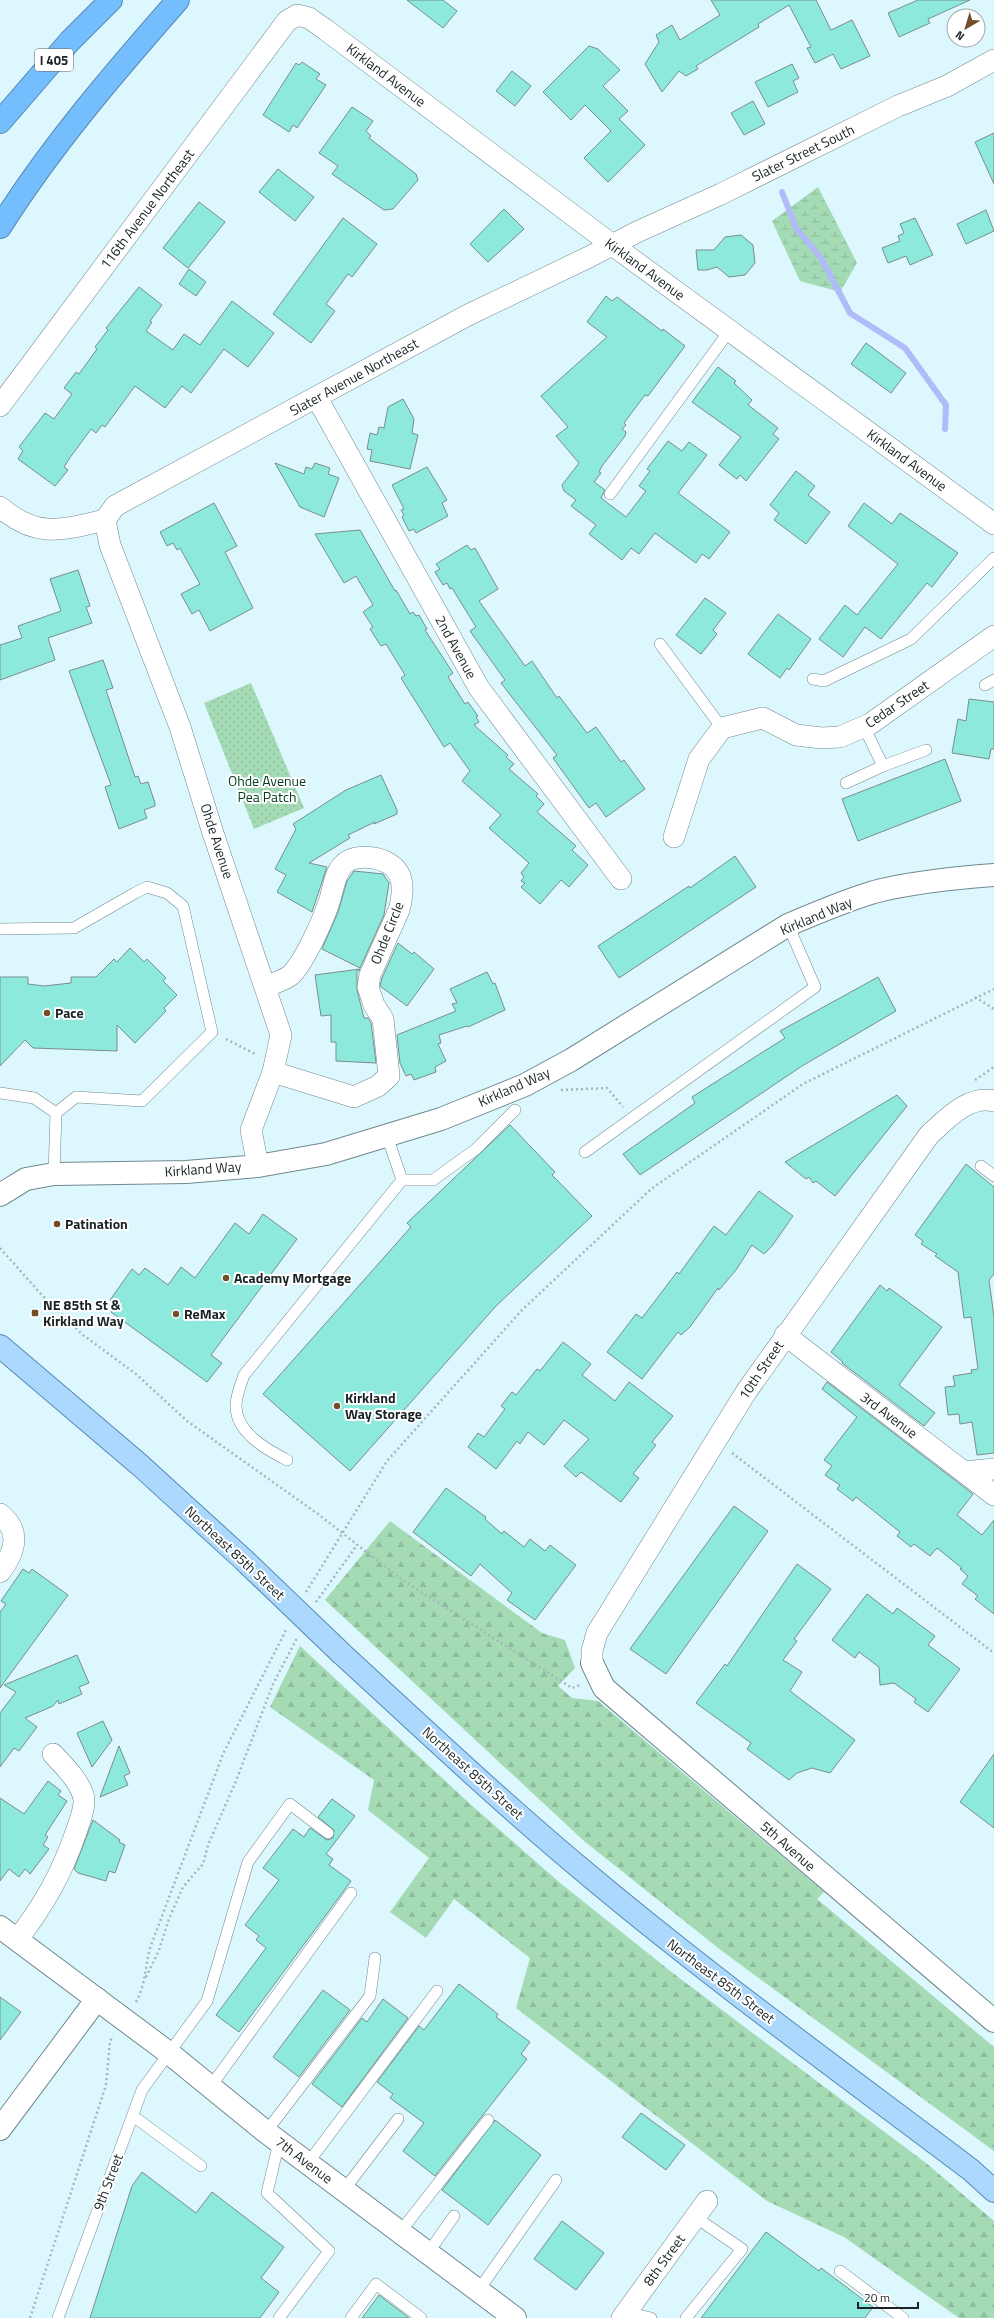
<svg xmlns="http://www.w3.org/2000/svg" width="994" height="2318" viewBox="0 0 994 2318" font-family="'Titillium Web',sans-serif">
	<defs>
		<pattern id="green-dots" width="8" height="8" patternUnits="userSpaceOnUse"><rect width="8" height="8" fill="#a4dbb5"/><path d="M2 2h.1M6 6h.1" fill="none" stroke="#8dbc9c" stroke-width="1.8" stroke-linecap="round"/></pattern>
		<pattern id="forest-firs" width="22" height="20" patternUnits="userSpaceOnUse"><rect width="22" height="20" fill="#a4dbb5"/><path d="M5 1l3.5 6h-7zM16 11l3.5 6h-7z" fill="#8dbc9c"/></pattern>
		<pattern id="wetland-marsh" width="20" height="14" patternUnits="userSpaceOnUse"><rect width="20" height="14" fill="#a4dbb5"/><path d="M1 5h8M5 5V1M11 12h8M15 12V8" fill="none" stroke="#8dbc9c"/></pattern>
	</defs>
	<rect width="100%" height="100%" fill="#ddf7fe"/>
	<!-- green -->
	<path fill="url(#green-dots)" d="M251,683L304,808L254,829L204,703Z"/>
	<!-- forest -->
	<g fill="url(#forest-firs)">
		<path d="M390,1521L542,1633L565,1640L575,1668L558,1686L572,1698L598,1701L824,1892L817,1899L994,2047V2151L722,1951L584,1841L325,1600Z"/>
		<path d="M300,1646L468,1802L559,1882L674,1974L926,2163L994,2221V2318H959L844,2237L767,2201L516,2008L530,1958L454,1899L426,1938L390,1912L429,1858L368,1810L374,1780L270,1707Z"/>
	</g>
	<!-- wetland -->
	<path fill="url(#wetland-marsh)" d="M818,187L857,263L840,292L800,281L772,221Z"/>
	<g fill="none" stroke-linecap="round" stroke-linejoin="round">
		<!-- stream -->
		<path stroke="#b0bbfa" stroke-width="6" d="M782,192L796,228L821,258L850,313L905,348L946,405L945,429"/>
	</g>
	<!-- building -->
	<g fill="#8ee9dd" stroke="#778f8b">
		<path d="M407,0H443L457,11L443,28Z"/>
		<path d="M711,0H816L831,30L852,20L870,56L841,69L833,54L815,63L807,48L811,47L789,5L758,24L759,27L696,66L698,69L686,76L679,71L662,92L645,64L659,42L656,35L672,25L680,40L720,15Z"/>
		<path d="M918,0H970L928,19L930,23L899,37L888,13Z"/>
		<path d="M589,46L598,49L620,70L603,86L628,111L619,119L645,145L608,182L584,158L611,131L585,105L571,120L543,92Z"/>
		<path d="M302,62L320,74L316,79L326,85L297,128L293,125L289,132L263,115L296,63L299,65Z"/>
		<path d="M792,64L799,78L793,81L798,92L768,107L755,82Z"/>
		<path d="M512,71L531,86L515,106L496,91Z"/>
		<path d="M753,101L765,124L744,135L731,113Z"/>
		<path d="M352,107L373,121L366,131L371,136L369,138L416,174L418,180L393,209L384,210L332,174L338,166L319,153Z"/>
		<path d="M994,133V184L975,142Z"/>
		<path d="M278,169L314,197L295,221L259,192Z"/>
		<path d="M199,202L225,222L188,268L163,248Z"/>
		<path d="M504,209L524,229L488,262L470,244Z"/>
		<path d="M986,210L994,231L966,244L957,224Z"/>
		<path d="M343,218L377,244L352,277L348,274L326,304L335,311L311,343L273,314Z"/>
		<path d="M915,218L933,255L910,265L906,256L888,263L882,248L900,241L898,236L904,233L900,224Z"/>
		<path d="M741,235L753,245L755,263L745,275L729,277L717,267L707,270H698L696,250H714L725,237Z"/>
		<path d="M189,269L206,282L196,296L179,284Z"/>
		<path d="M139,287L162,305L150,321L152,322L146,331L173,350L184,334L200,345L232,301L274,333L248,367L224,349L191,393L182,386L165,408L135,386L105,427L102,425L96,433L91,429L69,459L64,467L68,470L55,486L18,459L23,451L19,447L45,413L54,419L72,394L64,388L76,372L79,374L97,349L95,347L108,330L106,328Z"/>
		<path d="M606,296L612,301L617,297L662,331L663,329L685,346L648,396L645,395L624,423L626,425L622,429L626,432L625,436L602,466L599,472L601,473L594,482L605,490L601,498L626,517L646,491L639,486L650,471L647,469L668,441L682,451L689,442L707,455L678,493L730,532L709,559L702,554L696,563L655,533L639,554L631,548L622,560L589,534L596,525L571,506L576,500L564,491L562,485L579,463L556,436L568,427L541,396L607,337L587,322Z"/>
		<path d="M866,343L906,373L891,393L851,364Z"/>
		<path d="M718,367L736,381L734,383L752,400L748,405L778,428L773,434L779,439L746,481L740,475L737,479L734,477L719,465L741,437L692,402Z"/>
		<path d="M403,399L414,419L412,433L418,435L410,469L370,461L372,450L367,449L370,433L377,435L379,427L384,428L388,407Z"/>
		<path d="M275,463L304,474L306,467L312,469L315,463L330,468L328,474L339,478L324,517L300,507Z"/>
		<path d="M427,467L447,500L442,503L448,516L416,533L414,529L409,531L402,517L404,515L401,510L404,509L392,485Z"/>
		<path d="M796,471L815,486L808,495L830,512L806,544L774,520L779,513L770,505Z"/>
		<path d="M214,503L237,546L225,552L253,608L210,631L199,610L192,614L181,594L200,584L180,548L177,550L173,543L167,546L160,532Z"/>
		<path d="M864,503L892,524L900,513L958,553L932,587L927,583L881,639L865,627L843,657L819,639L845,605L857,615L898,564L848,526Z"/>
		<path d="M360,530L395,591L396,590L410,614L413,612L416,616L419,615L427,629L425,630L453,673L448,677L465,704L468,702L478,716L476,717L479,722L474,725L508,755L506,757L514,764L509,769L538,794L536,796L544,804L537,812L576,846L572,850L588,865L569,887L561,880L540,904L521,887L525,883L521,881L524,877L521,873L529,863L489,828L501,815L462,781L470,771L450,743L444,747L401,678L405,675L386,644L381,646L370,629L373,627L363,612L373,605L356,576L344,583L315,534Z"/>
		<path d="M467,545L471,550L475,548L498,589L479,601L525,666L532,661L557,698L559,696L587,733L596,727L621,762L624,760L645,789L606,817L596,803L589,808L553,758L557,755L501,683L505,680L470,631L476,627L452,588L450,589L447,583L443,585L435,572L440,569L436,564Z"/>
		<path d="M78,570L90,606L86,607L92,623L48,638L55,660L0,680V645L22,638L18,626L61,611L50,579Z"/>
		<path d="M705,598L726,613L713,630L717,634L701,654L676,635Z"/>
		<path d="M778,614L811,639L789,670L787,668L780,678L748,654Z"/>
		<path d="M103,660L113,688L106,690L135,777L138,776L141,784L148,782L155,803V806L144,810L147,818L119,829L105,787L111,785L69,671Z"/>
		<path d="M969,699L994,702V749H991L989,759L952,753L958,719L966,721Z"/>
		<path d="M945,759L961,801L858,841L842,799Z"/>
		<path d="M381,775L397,810V814L374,824L375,822L348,835L350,838L309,863L327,867L312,912L277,892L286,875L275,869L296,829L293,824L346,790Z"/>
		<path d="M735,856L756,887L619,978L598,946L689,886L690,888Z"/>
		<path d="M354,871L383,874L389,883L384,915L360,968L322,949L338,912L347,881Z"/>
		<path d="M398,943L412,954L414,952L434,969L407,1006L380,986L382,978Z"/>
		<path d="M130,948L144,962L147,959L166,978L163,981L177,995L164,1008L166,1011L135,1043L117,1025V1051L33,1048L25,1040L0,1066V977H28V984L44,986L71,983V977H96L114,959L117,962Z"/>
		<path d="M357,969V990L364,1018H368L371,1023L376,1063L336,1061V1042H331V1015L321,1016L315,975L360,969L359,971Z"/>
		<path d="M487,972L493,984L495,983L505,1010L468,1027L467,1026L439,1035L441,1043L438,1044L446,1061L435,1067L436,1072L414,1080L411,1074L406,1076L400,1063L397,1035L456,1011L452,1004L457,1003L450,989Z"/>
		<path d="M878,977L896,1011L802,1066L640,1175L623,1154L695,1103L692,1097L785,1038L780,1031Z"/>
		<path d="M897,1095L907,1106L835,1196L816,1181L813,1183L809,1177L806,1179L785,1162Z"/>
		<path d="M510,1125L555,1172L552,1175L592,1216L496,1306L350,1471L263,1394L411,1227L407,1223Z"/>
		<path d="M966,1164L994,1187V1274L989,1280L994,1317V1453L977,1455L972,1422L960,1424L959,1414L948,1415L945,1387L955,1386L953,1376L972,1373L971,1370L978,1369L971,1317L964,1318L958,1272L935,1256L937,1254L921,1244L923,1241L915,1235Z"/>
		<path d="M759,1191L793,1216L772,1246L764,1254L752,1245L736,1270L719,1290L718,1288L690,1327L681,1335L678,1332L642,1379L607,1352L636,1314L642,1318L677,1272L679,1274L714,1226L726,1235Z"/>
		<path d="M263,1214L297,1239L211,1355L222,1363L207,1382L111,1312L116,1305L110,1300L132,1269L139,1275L145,1268L168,1285L181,1267L195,1278L235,1223L249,1234Z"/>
		<path d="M880,1285L887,1291L889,1288L942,1327L899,1385L935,1413L924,1426L842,1363L843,1362L831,1352Z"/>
		<path d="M563,1342L591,1364L582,1375L615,1401L629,1382L673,1416L652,1442L656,1445L633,1474L639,1478L621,1502L581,1472L576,1477L564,1466L589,1439L564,1420L544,1445L528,1432L520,1444L517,1441L496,1469L468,1447L478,1433L484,1437L505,1409L501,1406L512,1392L516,1395L537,1369L540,1371Z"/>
		<path d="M827,1382L973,1494L957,1515L982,1535L994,1520V1614L975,1599L978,1596L962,1584L968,1576L960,1569L962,1568L937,1548L930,1556L914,1544L911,1547L897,1536L900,1532L885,1520L856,1497L853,1501L837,1489L840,1485L825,1475L832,1466L824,1460L857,1417L822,1389Z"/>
		<path d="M446,1488L486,1517L485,1519L502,1534L504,1531L524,1547L530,1539L545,1551L550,1545L576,1565L535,1620L507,1600L512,1593L480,1564L471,1576L413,1532Z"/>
		<path d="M734,1506L768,1531L666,1674L630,1649Z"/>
		<path d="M797,1564L831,1589L794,1639L797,1641L783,1660L802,1672L790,1691L855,1740L830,1773L812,1768L797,1773L789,1780L747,1749L751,1743L696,1703L725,1664L727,1666Z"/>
		<path d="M23,1569L29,1573L32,1569L68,1595L0,1688V1612L6,1604L1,1601Z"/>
		<path d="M867,1594L893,1614L897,1608L935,1636L928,1645L960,1669L928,1712L914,1702L916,1699L894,1683L880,1685L879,1667L859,1652L855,1658L832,1640Z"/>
		<path d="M77,1655L89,1683L79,1687L82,1694L59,1704L58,1700L53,1706L25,1718L37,1727L19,1751L14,1748L0,1767V1713L16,1692L4,1685Z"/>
		<path d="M103,1721L112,1740L92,1767L77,1733Z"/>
		<path d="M119,1746L130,1773L124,1776L128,1785L100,1797Z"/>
		<path d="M994,1754V1828L960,1802Z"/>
		<path d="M48,1781L61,1791L58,1795L67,1801L45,1835L48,1837L43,1845L49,1849L30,1874L25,1869L19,1877L9,1869L0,1881V1798L24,1814Z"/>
		<path d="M332,1799L355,1816L326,1854L333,1859L329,1865L351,1881L239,2032L216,2015L266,1948L256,1940L259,1936L245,1925L279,1880L263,1868L293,1829L304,1837L310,1828L327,1840L333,1838L334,1830L318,1817Z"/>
		<path d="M93,1820L120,1840L119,1842L125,1845L115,1873L109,1871L106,1881L78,1873L74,1869Z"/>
		<path d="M459,1984L498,2014L496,2017L530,2042L521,2054L527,2059L435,2176L403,2151L424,2123L390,2098L393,2094L377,2082L419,2026L424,2030Z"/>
		<path d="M323,1990L350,2010L299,2077L273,2057Z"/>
		<path d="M0,1997L21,2012L0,2040Z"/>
		<path d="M383,1999L408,2018L342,2107L312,2084L362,2018L367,2022Z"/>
		<path d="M641,2113L685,2145L666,2170L622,2137Z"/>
		<path d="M495,2120L541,2155L488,2225L442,2190Z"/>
		<path d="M142,2172L196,2213L212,2192L284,2247L261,2278L279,2292L260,2318H90L132,2186Z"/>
		<path d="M562,2221L604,2253L576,2290L534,2259Z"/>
		<path d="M766,2232L819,2271L821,2268L873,2307L865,2318H701Z"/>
		<path d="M379,2295L409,2318H362Z"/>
	</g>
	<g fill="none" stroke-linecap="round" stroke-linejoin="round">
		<defs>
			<g id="lane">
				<path d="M610,494L730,330"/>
				<path d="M660,644L722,728"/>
				<path d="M813,679L824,681L911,639L994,558"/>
				<path d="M985,685L994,680"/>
				<path d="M883,766L926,750"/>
				<path d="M846,783L883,766L864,727"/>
				<path d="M0,929L74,928L135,893L147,887L167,893L183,906L212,1032L142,1101L76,1097L56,1113L54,1174"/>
				<path d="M0,1093L34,1098L56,1113"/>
				<path d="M585,1152L815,987L788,925"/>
				<path d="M981,1166L994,1176"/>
				<path d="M402,1180H433L476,1149L515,1110"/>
				<path d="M287,1460C267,1450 235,1432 236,1405C236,1396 241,1384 244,1375L402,1180L387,1136"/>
				<path d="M211,2086L351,1893"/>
				<path d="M133,2116L201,2166"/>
				<path d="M266,2132L370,1996L375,1958"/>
				<path d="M308,2163L437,1991"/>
				<path d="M344,2190L398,2119"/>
				<path d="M400,2232L488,2120"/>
				<path d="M428,2253L454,2216"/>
				<path d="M840,2271L903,2318"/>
				<path d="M478,2291L556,2180"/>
				<path d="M626,2312L651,2318"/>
				<path d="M58,2318L142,2090L207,2001L248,1862L290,1804L328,1833"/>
				<path d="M279,2318L329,2251L267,2193L279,2142"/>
				<path d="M351,2318L376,2284L421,2318"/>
				<path d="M686,2318L742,2249L695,2217"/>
			</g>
			<g id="street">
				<path d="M317,398L479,688L621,879"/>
				<path d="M0,406L287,21L297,15L309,18L326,30L611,244L994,524"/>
				<path d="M0,507C37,539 62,530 105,520"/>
				<path d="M105,520L115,506L468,315L589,257L637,232L721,194L898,106L947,86L994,60"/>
				<path d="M105,520L110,545L180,727L213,833L281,1035L273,1072L251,1130L258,1166"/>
				<path d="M674,837L699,759L722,728L763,718L796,735L822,738L840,737L870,724L994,636"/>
				<path d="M266,987C273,983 285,980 291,975C305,961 324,918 330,899C333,889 335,873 343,865C356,851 391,857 399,874C404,884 402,899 399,910L370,975L368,987L374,1005L383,1019L389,1076L378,1086L354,1097L273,1072"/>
				<path d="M785,1335L994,1495"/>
				<path d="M965,1472L994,1469"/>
				<path d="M0,1514C22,1532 15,1552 0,1572"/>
				<path d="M592,1663V1651L597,1633L746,1392L929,1135C947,1119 968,1095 994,1101"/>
				<path d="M17,1940C44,1905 62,1873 76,1832C79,1823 85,1809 84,1799C81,1782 64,1766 53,1754"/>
				<path d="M622,2318L707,2201"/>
			</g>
			<g id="secondary">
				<path d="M0,1195L26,1179L54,1174L186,1172L258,1166L326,1154L441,1119L525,1085L571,1060L788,925C816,913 844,901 874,892C912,882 955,878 994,875"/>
				<path d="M592,1663L604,1688L994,2021"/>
				<path d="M0,1927L169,2053L266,2132L515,2318"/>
				<path d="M0,2129L97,1999"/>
			</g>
			<g id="primary">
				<path d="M0,1346L141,1466L244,1560"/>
				<path d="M342,1654C425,1730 506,1807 592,1878C714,1980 844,2074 971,2170L994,2191"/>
			</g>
			<g id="highway">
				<path d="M0,122L70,41L111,0"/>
				<path d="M0,227C52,145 114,73 178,0"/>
			</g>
		</defs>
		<!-- lane casing -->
		<use href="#lane" stroke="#71888f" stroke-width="12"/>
		<!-- street casing -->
		<use href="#street" stroke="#71888f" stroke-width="22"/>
		<!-- secondary casing -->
		<use href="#secondary" stroke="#71888f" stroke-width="24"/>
		<!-- primary casing -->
		<use href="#primary" stroke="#5588b1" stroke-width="24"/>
		<!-- highway casing -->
		<use href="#highway" stroke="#5588b1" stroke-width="24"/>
		<!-- path -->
		<g stroke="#a2b7bc" stroke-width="2.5" stroke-dasharray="2 3" stroke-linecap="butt">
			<path d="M975,997L994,1009"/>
			<path d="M226,1039L257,1055"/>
			<path d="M975,1080L994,1067"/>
			<path d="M561,1090L607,1088L623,1107"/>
			<path d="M0,1248L40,1293L83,1335L136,1374L187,1421L318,1514L401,1579L572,1688L580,1685"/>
			<path d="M732,1453L994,1653"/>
			<path d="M306,1592L387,1461L522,1310L651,1189L803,1084L994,989"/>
			<path d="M316,1602L357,1545"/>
			<path d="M146,1977L159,1950L169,1919L183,1887L203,1864L208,1845L236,1781L273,1684L297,1638"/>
			<path d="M136,2002C146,1983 145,1968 150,1948L223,1754L286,1630"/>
			<path d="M30,2318L106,2085L110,2041L113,2036"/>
		</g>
		<!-- lane -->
		<use href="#lane" stroke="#fff" stroke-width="11"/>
		<!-- street -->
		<use href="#street" stroke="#fff" stroke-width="21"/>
		<!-- secondary -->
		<use href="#secondary" stroke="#fff" stroke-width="22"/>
		<!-- primary -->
		<use href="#primary" stroke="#acd8fe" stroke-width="22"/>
		<!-- highway -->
		<use href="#highway" stroke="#75befd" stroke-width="22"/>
		<defs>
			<path id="primary-bridge" d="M244,1560L342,1654"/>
		</defs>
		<!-- primary-bridge casing -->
		<use href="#primary-bridge" stroke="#5588b1" stroke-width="24" stroke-linecap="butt"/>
		<!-- primary-bridge -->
		<use href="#primary-bridge" stroke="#acd8fe" stroke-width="22"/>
	</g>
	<!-- markers -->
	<g fill="#734d29" stroke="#fff" stroke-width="1.5">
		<circle cx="47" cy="1013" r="4"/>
		<circle cx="57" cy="1224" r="4"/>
		<circle cx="226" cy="1278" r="4"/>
		<rect x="31" y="1309" width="8" height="8" rx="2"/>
		<circle cx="176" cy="1314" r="4"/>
		<circle cx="337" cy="1406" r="4"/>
	</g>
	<g text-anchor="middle" stroke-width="4" stroke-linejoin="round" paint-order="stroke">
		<!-- shield labels -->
		<rect fill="#fff" stroke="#5e6566" stroke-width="1" x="35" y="49" width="38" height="22" rx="3"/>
		<g font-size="13" font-weight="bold" fill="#192325">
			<text x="54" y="65">I 405</text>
		</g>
		<!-- street labels -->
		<g font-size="14" fill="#192325" stroke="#fff">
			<text transform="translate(386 75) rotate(37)" y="5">Kirkland Avenue</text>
			<text transform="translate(803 153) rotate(-26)" y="5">Slater Street South</text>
			<text transform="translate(147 209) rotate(-53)" y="5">116th Avenue Northeast</text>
			<text transform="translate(645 269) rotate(36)" y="5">Kirkland Avenue</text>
			<text transform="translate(354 377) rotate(-29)" y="5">Slater Avenue Northeast</text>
			<text transform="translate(907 460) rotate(36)" y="5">Kirkland Avenue</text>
			<text transform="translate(456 647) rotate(61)" y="5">2nd Avenue</text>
			<text transform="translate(897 704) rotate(-34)" y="5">Cedar Street</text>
			<text transform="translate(217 841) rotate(72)" y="5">Ohde Avenue</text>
			<text transform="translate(816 916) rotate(-23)" y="5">Kirkland Way</text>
			<text transform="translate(387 933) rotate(-68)" y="5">Ohde Circle</text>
			<text transform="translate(514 1087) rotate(-24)" y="5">Kirkland Way</text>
			<text transform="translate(203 1169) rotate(-4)" y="5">Kirkland Way</text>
			<text transform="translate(761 1370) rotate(-56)" y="5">10th Street</text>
			<text transform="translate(889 1415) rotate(37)" y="5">3rd Avenue</text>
			<text transform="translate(235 1553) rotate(43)" y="5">Northeast 85th Street</text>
			<text transform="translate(473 1773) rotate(42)" y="5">Northeast 85th Street</text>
			<text transform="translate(788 1846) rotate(41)" y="5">5th Avenue</text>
			<text transform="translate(721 1981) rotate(37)" y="5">Northeast 85th Street</text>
			<text transform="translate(304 2160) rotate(37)" y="5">7th Avenue</text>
			<text transform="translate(108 2182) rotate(-69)" y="5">9th Street</text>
			<text transform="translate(664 2260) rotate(-54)" y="5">8th Street</text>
		</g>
		<!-- park labels -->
		<g font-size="14" fill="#073a1e" stroke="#fff">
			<text x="267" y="786">Ohde Avenue<tspan x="267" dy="16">Pea Patch</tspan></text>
		</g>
		<!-- poi labels -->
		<g font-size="14" font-weight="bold" fill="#192325" stroke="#fff" text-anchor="start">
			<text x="55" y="1018">Pace</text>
			<text x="65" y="1229">Patination</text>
			<text x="234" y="1283">Academy Mortgage</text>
			<text x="43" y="1310">NE 85th St &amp;<tspan x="43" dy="16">Kirkland Way</tspan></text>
			<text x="184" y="1319">ReMax</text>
			<text x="345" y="1403">Kirkland<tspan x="345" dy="16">Way Storage</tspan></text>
		</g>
	</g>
	<!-- north arrow -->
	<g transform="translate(966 28) rotate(218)"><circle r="19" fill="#ffffff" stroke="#a3a7a8"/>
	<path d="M0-3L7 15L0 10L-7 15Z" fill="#734d29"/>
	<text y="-6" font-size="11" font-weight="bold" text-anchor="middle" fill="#192325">N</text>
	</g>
	<!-- scale -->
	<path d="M858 2302v6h60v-6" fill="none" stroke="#192325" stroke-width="2"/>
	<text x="864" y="2302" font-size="12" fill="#192325" stroke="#ffffff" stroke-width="3" paint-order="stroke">20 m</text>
</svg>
